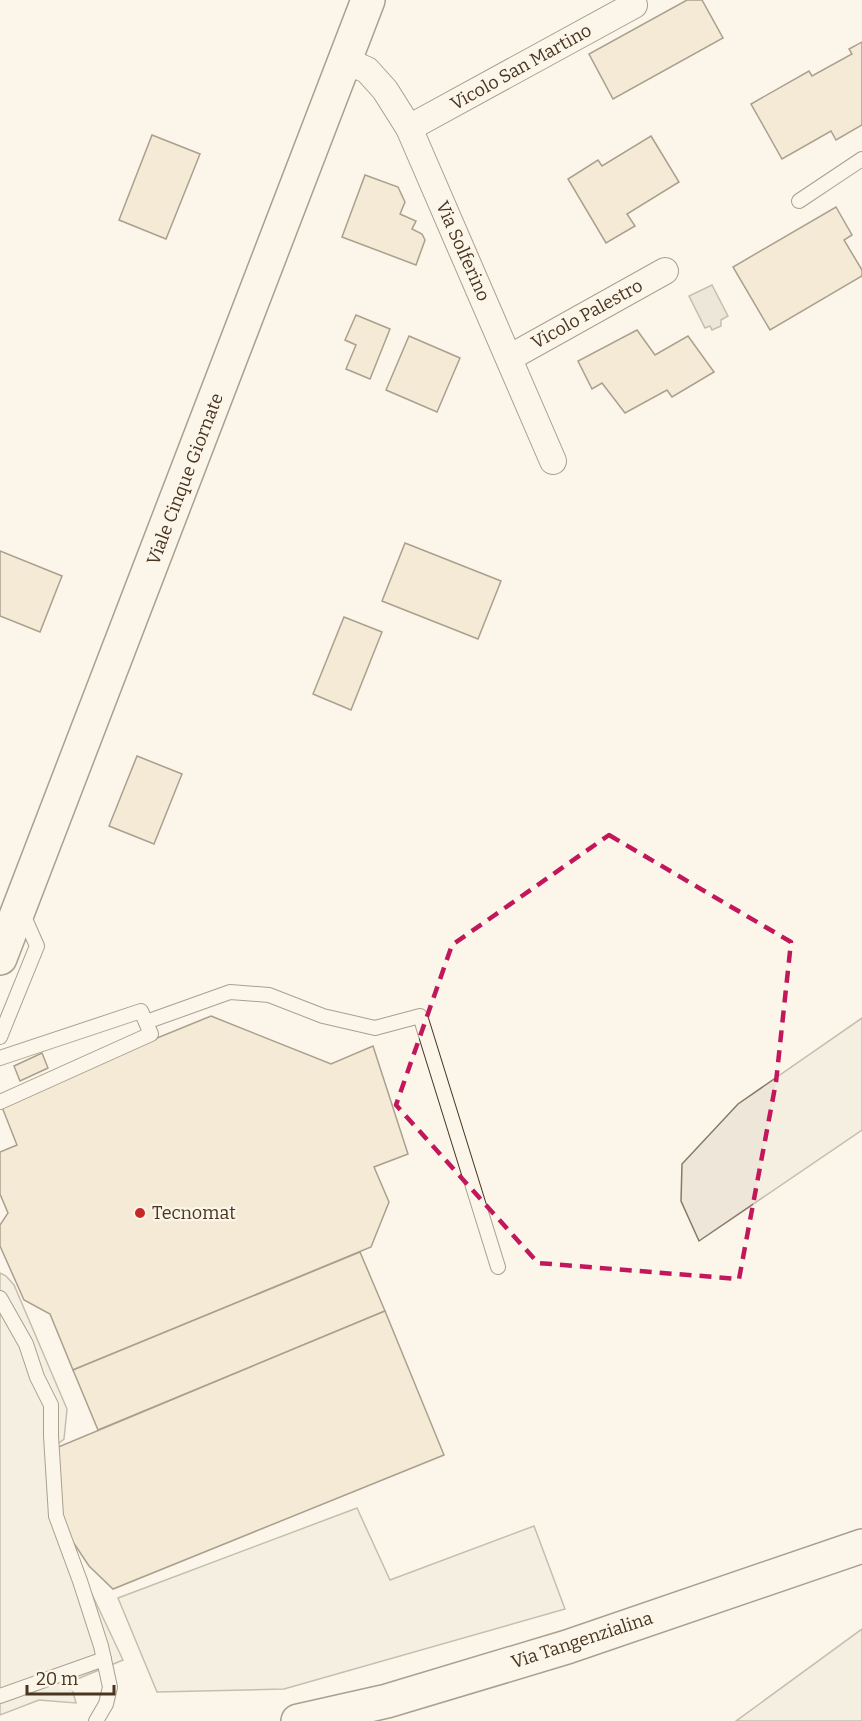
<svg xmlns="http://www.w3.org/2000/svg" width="862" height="1721" viewBox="0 0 862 1721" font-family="Bitter,serif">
	<rect width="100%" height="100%" fill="#fbf6e9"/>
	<!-- green -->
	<g fill="#ede6d9" stroke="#887966" stroke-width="1.5">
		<path d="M862,1018V1130L699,1241L681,1201L682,1164L738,1104Z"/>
		<path d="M862,1629V1721H736Z"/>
	</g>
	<!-- parking -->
	<g fill="#ede7d9" stroke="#887966" stroke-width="1.5">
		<path d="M0,1273L6,1276L14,1285L67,1409L64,1439L51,1449L55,1516L123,1660L70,1682L76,1703L39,1700L0,1715Z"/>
		<path d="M357,1508L390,1580L534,1526L565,1609L284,1689L157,1692L118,1598Z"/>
	</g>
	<!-- water -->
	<path fill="#dcd4c6" stroke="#887966" stroke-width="1.5" d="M712,285L728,316L721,320V326L712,330L710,326L705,328L689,296Z"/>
	<!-- building -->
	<g fill="#ecdcbc" stroke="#4a3520" stroke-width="1.5">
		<path d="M687,0H702L723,38L613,99L589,54Z"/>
		<path d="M862,42V125L836,140L831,131L782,159L751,104L809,71L812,76L852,54L849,49Z"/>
		<path d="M152,135L200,154L166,239L119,220Z"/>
		<path d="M651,136L679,182L627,214L635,226L606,243L568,179L598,160L602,166Z"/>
		<path d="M365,175L398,187L405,202L400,214L416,221L412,229L422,234L425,240L416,265L342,237Z"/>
		<path d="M836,207L852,235L844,240L862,270V276L770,330L733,267Z"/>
		<path d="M356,315L390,329L370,379L346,369L356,345L345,340Z"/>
		<path d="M637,330L655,355L688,336L714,372L672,397L667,390L625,413L602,383L592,389L578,361Z"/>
		<path d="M409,336L460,358L437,412L386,390Z"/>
		<path d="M405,543L501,581L478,639L382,601Z"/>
		<path d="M0,551L62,576L40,632L0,616Z"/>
		<path d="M344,617L382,632L351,710L313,694Z"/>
		<path d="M137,756L182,774L154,844L109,826Z"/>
		<path d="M211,1016L331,1064L373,1046L408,1154L374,1167L389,1202L371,1247L73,1370L50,1314L24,1300L0,1246V1225L8,1213L0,1194V1152L17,1145L0,1102Z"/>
		<path d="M42,1053L48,1068L20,1081L14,1066Z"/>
		<path d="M360,1252L385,1311L98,1430L73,1370Z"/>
		<path d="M385,1311L444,1455L113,1589L89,1566L71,1539L59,1509L56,1448Z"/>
	</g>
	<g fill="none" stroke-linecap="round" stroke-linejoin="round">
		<defs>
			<g id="service">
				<path d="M799,201L862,159"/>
				<path d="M146,1022L230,992L269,995L323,1016L375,1028L420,1016L498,1267"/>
				<path d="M0,1037L37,946L22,912"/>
				<path d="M0,1058L141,1011L151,1034L0,1102"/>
				<path d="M0,1298L26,1344L37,1377L51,1405V1436L56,1516L80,1581L101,1646L110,1687L106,1704L96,1721"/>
				<path d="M0,1696L104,1659"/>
			</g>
			<g id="minor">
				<path d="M346,61L367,70L385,90L409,128L553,461"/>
				<path d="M409,128L634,5"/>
				<path d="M509,358L665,271"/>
			</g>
			<path id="tertiary" d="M298,1721L387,1701L567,1647L862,1546"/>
			<path id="primary" d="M0,958L368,0"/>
		</defs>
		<!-- service casing -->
		<use href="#service" stroke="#4a3520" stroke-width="16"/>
		<!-- minor casing -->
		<use href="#minor" stroke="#4a3520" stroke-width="28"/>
		<!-- tertiary casing -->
		<use href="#tertiary" stroke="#4a3520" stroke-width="36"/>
		<!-- primary casing -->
		<use href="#primary" stroke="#4a3520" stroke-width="36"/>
		<!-- service -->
		<use href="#service" stroke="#fbf6e9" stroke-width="14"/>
		<!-- minor -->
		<use href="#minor" stroke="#fbf6e9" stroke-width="26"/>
		<!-- tertiary -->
		<use href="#tertiary" stroke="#fbf6e9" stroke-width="33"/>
		<!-- primary -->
		<use href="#primary" stroke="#fbf6e9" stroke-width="33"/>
	</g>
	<!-- marked area -->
	<path d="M0 0H862V1721H0ZM609,835L791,942L776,1082L739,1279L538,1263L396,1105L452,945Z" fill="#fbf6e9" fill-opacity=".55" fill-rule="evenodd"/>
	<path fill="none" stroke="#c2185b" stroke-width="4.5" stroke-dasharray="12 8" stroke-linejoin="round" d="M609,835L791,942L776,1082L739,1279L538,1263L396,1105L452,945Z"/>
	<!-- markers -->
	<circle fill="#c62828" stroke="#fbf6e9" stroke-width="2" cx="140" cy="1213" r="6"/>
	<g text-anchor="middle" stroke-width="4.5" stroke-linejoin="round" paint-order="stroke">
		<!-- street labels -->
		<g font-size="18" fill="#4a3520" stroke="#fbf6e9">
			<text transform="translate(521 67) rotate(-29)" y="6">Vicolo San Martino</text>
			<text transform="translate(463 251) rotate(66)" y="6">Via Solferino</text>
			<text transform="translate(587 314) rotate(-29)" y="6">Vicolo Palestro</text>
			<text transform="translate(185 479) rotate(-69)" y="6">Viale Cinque Giornate</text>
			<text transform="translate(582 1640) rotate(-18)" y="6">Via Tangenzialina</text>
		</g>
		<!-- poi labels -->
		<g font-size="18" fill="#4a3520" stroke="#fbf6e9" text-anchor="start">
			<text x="152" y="1219">Tecnomat</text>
		</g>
	</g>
	<!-- scale -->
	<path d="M27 1685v9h87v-9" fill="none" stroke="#4a3520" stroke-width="3"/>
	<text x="36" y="1685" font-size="18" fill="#4a3520" stroke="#fbf6e9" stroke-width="4.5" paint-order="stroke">20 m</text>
</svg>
